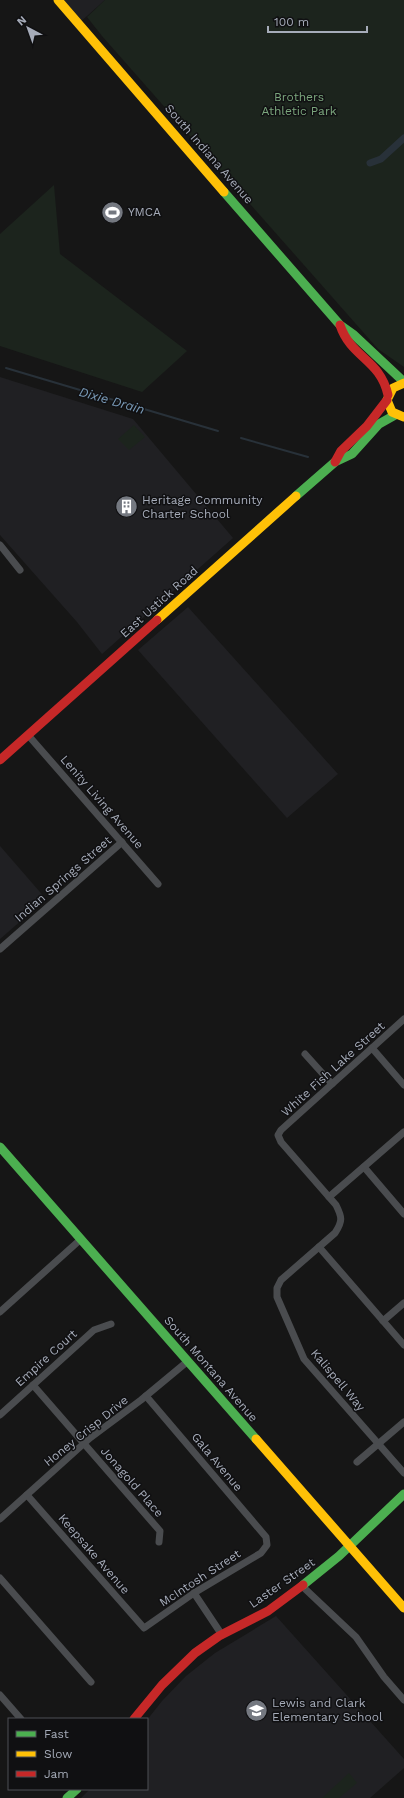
<svg xmlns="http://www.w3.org/2000/svg" width="404" height="1798" viewBox="0 0 404 1798" font-family="'Work Sans',sans-serif">
	<rect width="100%" height="100%" fill="#161616"/>
	<!-- built -->
	<g fill="#202023">
		<path d="M58,0H105L79,23Z"/>
		<path d="M0,377L133,419L233,538L102,654L77,622L0,535Z"/>
		<path d="M188,607L338,774L287,818L138,650Z"/>
		<path d="M0,846L46,899L0,939Z"/>
		<path d="M276,1616L404,1759V1768L370,1798H81L90,1789H147V1720L162,1701L186,1676L215,1653Z"/>
	</g>
	<!-- green -->
	<g fill="#1c241d">
		<path d="M105,0H404V367L378,349L102,36L87,17Z"/>
		<path d="M54,185L60,254L187,351L142,392L0,346V234Z"/>
		<path d="M134,425L145,437L129,450L118,439Z"/>
		<path d="M349,1773L357,1783L339,1798H322Z"/>
	</g>
	<g fill="none" stroke-linecap="round" stroke-linejoin="round">
		<!-- stream -->
		<g stroke="#283139" stroke-width="2">
			<path d="M6,368L218,431"/>
			<path d="M241,438L308,457"/>
		</g>
		<!-- canal -->
		<path stroke="#283139" stroke-width="7" d="M370,163L381,159L404,138"/>
		<!-- street -->
		<g stroke="#4a4c4f" stroke-width="7">
			<path d="M0,545L20,570"/>
			<path d="M28,735L158,884"/>
			<path d="M0,949L122,842"/>
			<path d="M404,1019L281,1130L278,1135L281,1142L336,1205C342,1217 343,1221 335,1233L281,1280L277,1288V1297L304,1359L404,1473"/>
			<path d="M372,1048L404,1085"/>
			<path d="M305,1054L332,1084"/>
			<path d="M364,1167L404,1214"/>
			<path d="M329,1197L404,1132"/>
			<path d="M319,1247L404,1345"/>
			<path d="M0,1312L81,1239"/>
			<path d="M383,1321L404,1303"/>
			<path d="M33,1385L160,1531L159,1542"/>
			<path d="M0,1415L94,1330L111,1324"/>
			<path d="M357,1462L404,1422"/>
			<path d="M27,1495L144,1628L194,1593L261,1553L267,1545L266,1537L146,1396"/>
			<path d="M0,1519L90,1438L141,1400L188,1361"/>
			<path d="M0,1578L91,1682"/>
			<path d="M302,1586L356,1637L384,1677L404,1700"/>
			<path d="M194,1593L222,1635"/>
			<path d="M0,1695L21,1719"/>
		</g>
		<!-- fast -->
		<g stroke="#4caf50" stroke-width="9">
			<path d="M224,192L340,325L354,335L404,382"/>
			<path d="M296,496L335,462L352,454L379,424L395,415"/>
			<path d="M0,1147L256,1439"/>
			<path d="M303,1585L339,1556L404,1494"/>
			<path d="M67,1798L77,1789"/>
		</g>
		<!-- slow -->
		<g stroke="#ffc107" stroke-width="9">
			<path d="M58,0L224,192"/>
			<path d="M404,383L393,388L387,400L392,412L404,417"/>
			<path d="M157,620L296,496"/>
			<path d="M256,1439L404,1608"/>
		</g>
		<!-- jam -->
		<g stroke="#c62828" stroke-width="9">
			<path d="M340,325C351,358 380,359 388,395"/>
			<path d="M335,462L341,451L367,426L387,400"/>
			<path d="M0,760L157,620"/>
			<path d="M134,1719L162,1685L195,1653L219,1636L268,1611L303,1585"/>
		</g>
	</g>
	<!-- icons -->
	<defs>
		<symbol id="stadium-disc" viewBox="-11 -11 22 22"><circle r="9.5" fill="#747880" stroke="#101012"/><path d="M0-5a6.5 5 0 1 0 0 10a6.5 5 0 1 0 0-10ZM-3.5-1.8h7v3.6h-7Z" fill="#fff"/></symbol>
		<symbol id="building-disc" viewBox="-11 -11 22 22"><circle r="9.5" fill="#747880" stroke="#101012"/><path d="M-4-6H4V6H1V3H-1V6H-4ZM-2.5-4.3h1.7v1.8h-1.7ZM.8-4.3h1.7v1.8H.8ZM-2.5-1h1.7V.8h-1.7ZM.8-1h1.7V.8H.8Z" fill="#fff"/></symbol>
		<symbol id="school-disc" viewBox="-11 -11 22 22"><circle r="9.5" fill="#747880" stroke="#101012"/><path d="M0-5L7-2L0 1L-7-2ZM-4 1L0 2.5L4 1V4Q0 6-4 4Z" fill="#fff"/></symbol>
	</defs>
	<g fill-rule="evenodd">
		<use href="#stadium-disc" x="100" y="200" width="25" height="25"/>
		<use href="#building-disc" x="114" y="494" width="25" height="25"/>
		<use href="#school-disc" x="244" y="1698" width="25" height="25"/>
	</g>
	<g text-anchor="middle" stroke-width="3" stroke-linejoin="round" paint-order="stroke">
		<!-- park labels -->
		<g font-size="12" fill="#7ba67d" stroke="#101012">
			<text x="299" y="101">Brothers<tspan x="299" dy="14">Athletic Park</tspan></text>
		</g>
		<!-- street labels -->
		<g font-size="12" fill="#a6acb9" stroke="#101012">
			<text transform="translate(209 154) rotate(49)" y="4">South Indiana Avenue</text>
			<text transform="translate(159 602) rotate(-42)" y="4">East Ustick Road</text>
			<text transform="translate(102 802) rotate(49)" y="4">Lenity Living Avenue</text>
			<text transform="translate(63 879) rotate(-41)" y="4">Indian Springs Street</text>
			<text transform="translate(333 1069) rotate(-42)" y="4">White Fish Lake Street</text>
			<text transform="translate(46 1358) rotate(-42)" y="4">Empire Court</text>
			<text transform="translate(211 1369) rotate(49)" y="4">South Montana Avenue</text>
			<text transform="translate(338 1380) rotate(50)" y="4">Kalispell Way</text>
			<text transform="translate(86 1431) rotate(-39)" y="4">Honey Crisp Drive</text>
			<text transform="translate(217 1462) rotate(50)" y="4">Gala Avenue</text>
			<text transform="translate(132 1482) rotate(49)" y="4">Jonagold Place</text>
			<text transform="translate(94 1554) rotate(49)" y="4">Keepsake Avenue</text>
			<text transform="translate(200 1578) rotate(-33)" y="4">McIntosh Street</text>
			<text transform="translate(282 1583) rotate(-35)" y="4">Laster Street</text>
		</g>
		<!-- poi labels -->
		<g font-size="12" fill="#a6acb9" stroke="#101012" text-anchor="start">
			<text x="128" y="216">YMCA</text>
			<text x="142" y="504">Heritage Community<tspan x="142" dy="14">Charter School</tspan></text>
			<text x="272" y="1707">Lewis and Clark<tspan x="272" dy="14">Elementary School</tspan></text>
		</g>
		<!-- water labels -->
		<g font-size="13" font-style="italic" fill="#799ab7" stroke="#101012">
			<text transform="translate(112 400) rotate(16)" y="5">Dixie Drain</text>
		</g>
	</g>
	<!-- legend -->
	<rect x="8" y="1718" width="140" height="72" fill="#101012" stroke="#4c4e55"/>
	<rect x="16" y="1731" width="20" height="6" fill="#4caf50" stroke="#4c4e55"/>
	<text x="44" y="1738" font-size="12" fill="#a6acb9">Fast</text>
	<rect x="16" y="1751" width="20" height="6" fill="#ffc107" stroke="#4c4e55"/>
	<text x="44" y="1758" font-size="12" fill="#a6acb9">Slow</text>
	<rect x="16" y="1771" width="20" height="6" fill="#c62828" stroke="#4c4e55"/>
	<text x="44" y="1778" font-size="12" fill="#a6acb9">Jam</text>
	<!-- north arrow -->
	<g transform="translate(28 28) rotate(319)" stroke="#101012" stroke-width="3" paint-order="stroke">
	<path d="M0-3L7 15L0 10L-7 15Z" fill="#a6acb9"/>
	<text y="-6" font-size="11" font-weight="bold" text-anchor="middle" fill="#a6acb9">N</text>
	</g>
	<!-- scale -->
	<path d="M268 26v6h99v-6" fill="none" stroke="#a6acb9" stroke-width="2"/>
	<text x="274" y="26" font-size="12" fill="#a6acb9" stroke="#101012" stroke-width="3" paint-order="stroke">100 m</text>
</svg>
